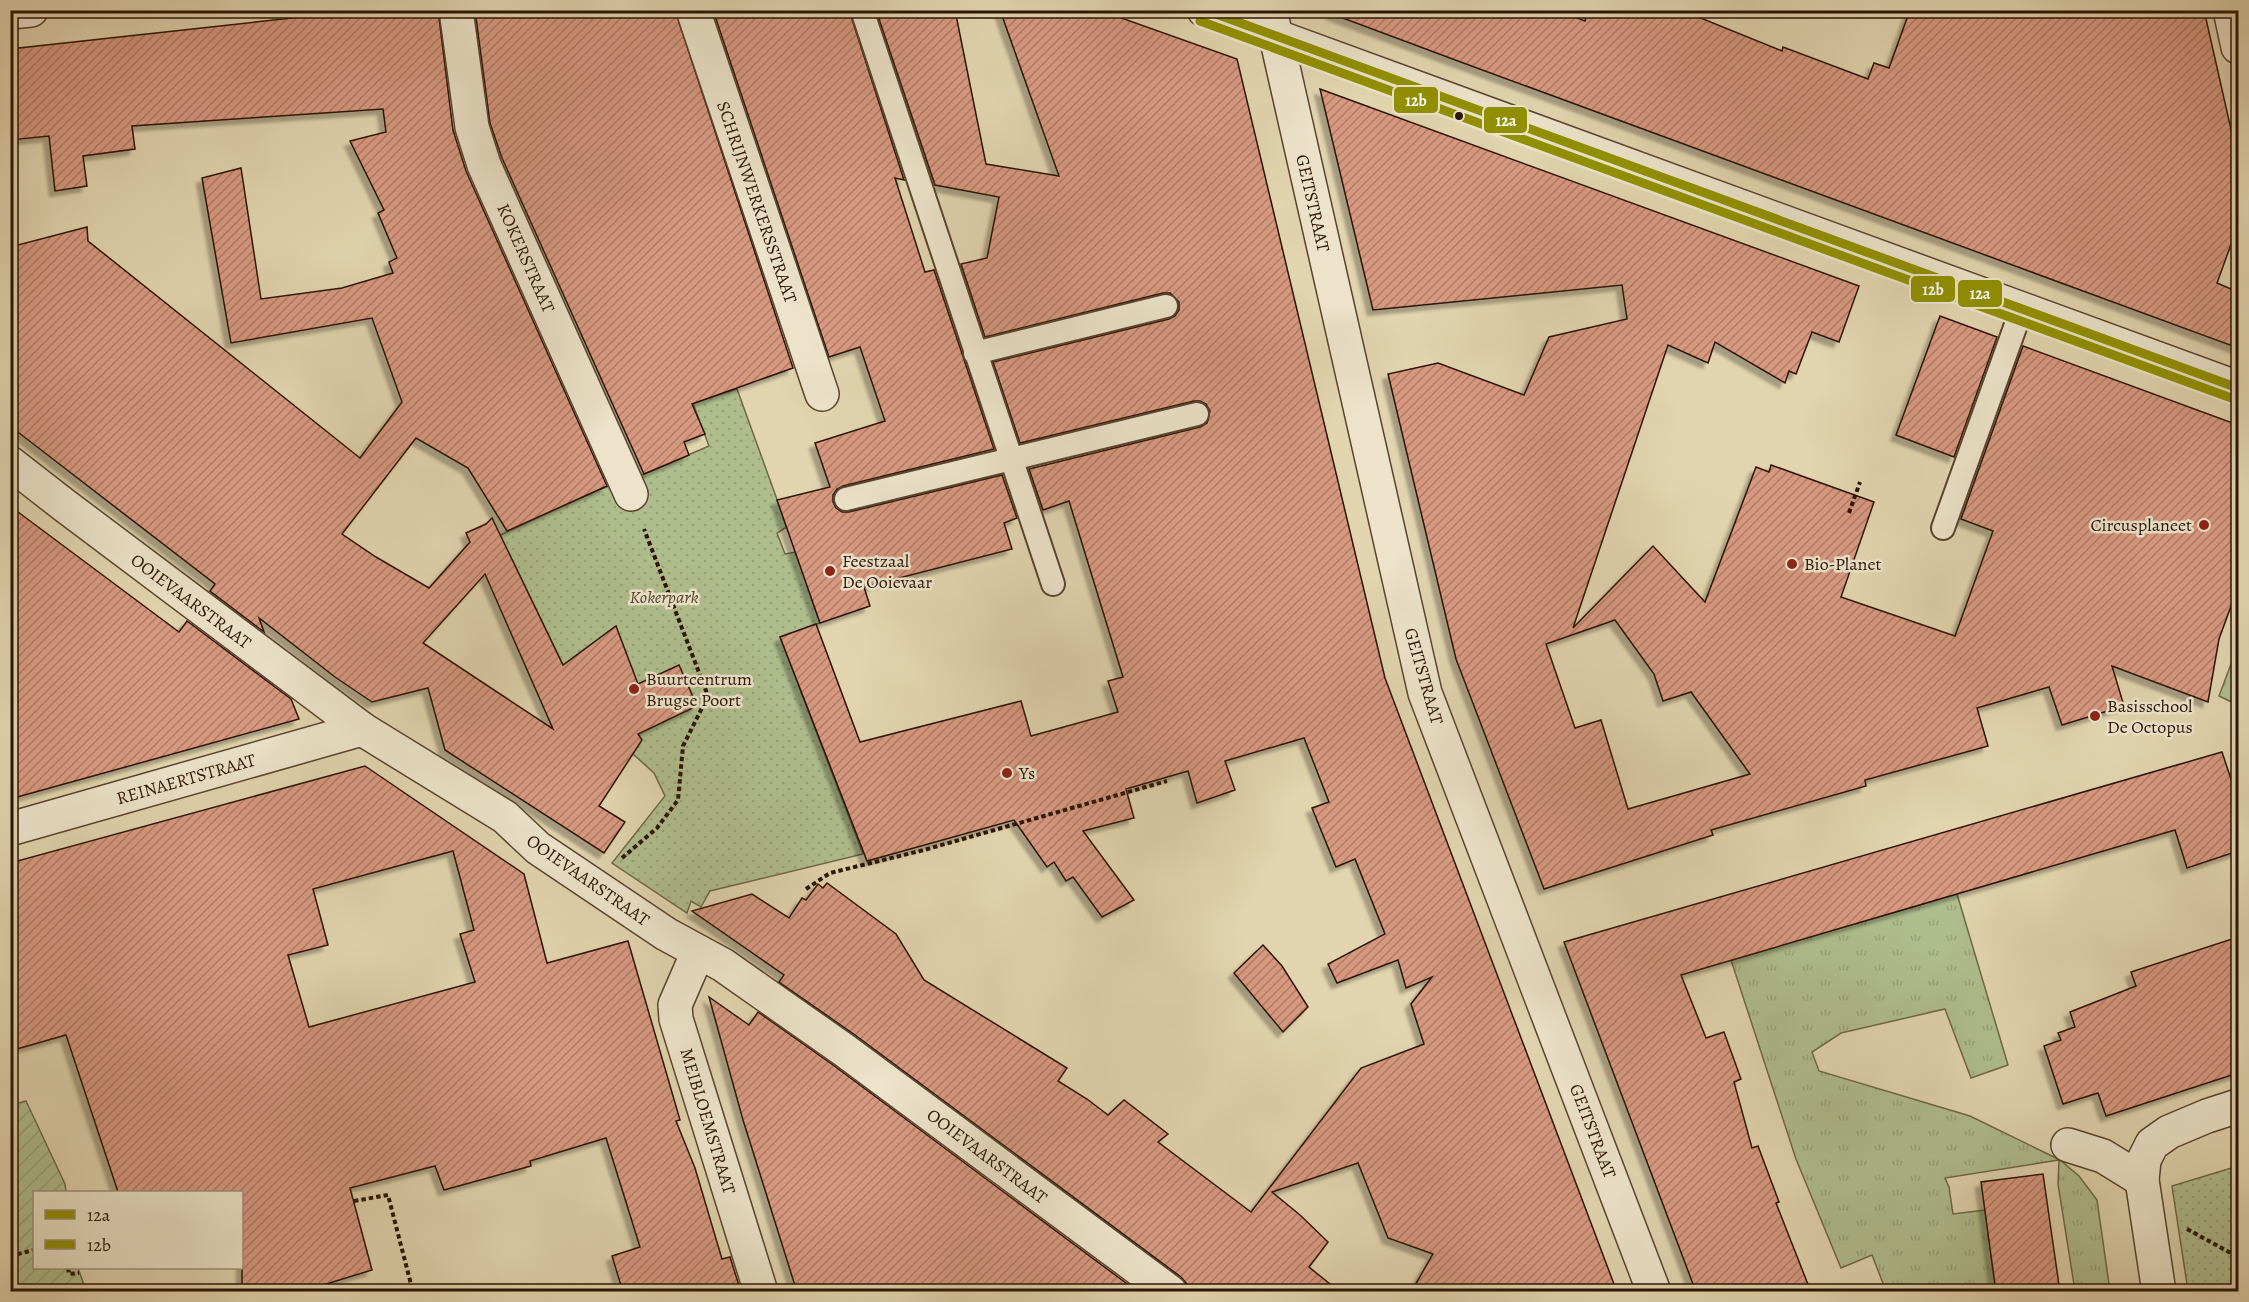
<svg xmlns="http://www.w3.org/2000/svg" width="2249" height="1302" viewBox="0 0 2249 1302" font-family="Alegreya,serif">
	<defs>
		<pattern id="grass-tufts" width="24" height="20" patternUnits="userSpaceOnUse" patternTransform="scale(1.5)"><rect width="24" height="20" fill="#afbd8d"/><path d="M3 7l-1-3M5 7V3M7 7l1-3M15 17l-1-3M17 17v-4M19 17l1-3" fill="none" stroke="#97a278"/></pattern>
		<pattern id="park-dots" width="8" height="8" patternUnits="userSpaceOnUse" patternTransform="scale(1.5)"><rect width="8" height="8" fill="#afbd8d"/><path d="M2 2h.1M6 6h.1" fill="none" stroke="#97a278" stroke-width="1.8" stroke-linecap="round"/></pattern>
		<pattern id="garden-furrows" width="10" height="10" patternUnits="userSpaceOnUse" patternTransform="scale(1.5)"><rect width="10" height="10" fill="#afbd8d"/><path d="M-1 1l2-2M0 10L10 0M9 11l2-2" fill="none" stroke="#97a278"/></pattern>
		<pattern id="building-hatch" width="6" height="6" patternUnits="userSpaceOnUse" patternTransform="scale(1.5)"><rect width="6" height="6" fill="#d79880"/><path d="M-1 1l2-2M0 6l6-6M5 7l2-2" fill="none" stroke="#af7b67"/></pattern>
		<filter id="shadow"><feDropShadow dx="-5.5" dy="5.5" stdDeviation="1.5" flood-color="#0004"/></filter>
	</defs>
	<rect width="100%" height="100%" fill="#e1d4ae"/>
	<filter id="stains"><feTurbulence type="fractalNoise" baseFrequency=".00333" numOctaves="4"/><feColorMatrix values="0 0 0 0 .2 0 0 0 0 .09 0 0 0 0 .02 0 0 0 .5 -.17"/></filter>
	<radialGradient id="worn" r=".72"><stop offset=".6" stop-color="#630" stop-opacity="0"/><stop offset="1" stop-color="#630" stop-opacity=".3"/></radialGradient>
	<!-- grass -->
	<g fill="url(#grass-tufts)" stroke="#6e6848" stroke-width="1.5">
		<path d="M2237,648L2238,649V705L2219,696Z"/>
		<path d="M1957,894L2008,1065L1971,1078L1945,1009L1841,1033L1812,1052L1819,1071L1970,1116L2060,1160L2079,1176L2097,1200L2110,1291H2075L2058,1184L2059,1160L1945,1178L1949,1187L1953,1214L1985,1210L1996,1291H1886L1872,1255L1841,1268L1796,1159L1731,960Z"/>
	</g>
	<!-- park -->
	<g fill="url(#park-dots)" stroke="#6e6848" stroke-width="1.5">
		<path d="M737,389L787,527L777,533L785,554L796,552L820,623L780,637L863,854L710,891L701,907L691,901L687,913L612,863L665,796L654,773L624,746L563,665L500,535L598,490L644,474L709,446L693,403Z"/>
		<path d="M2238,1166V1291H2188L2172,1186Z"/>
	</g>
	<!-- garden -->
	<path fill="url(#garden-furrows)" stroke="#6e6848" stroke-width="1.5" d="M26,1101L65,1184L66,1192H34V1268H78L84,1285L58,1291H11V1105Z"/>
	<!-- building -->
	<g fill="url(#building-hatch)" stroke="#2c1304" stroke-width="1.5" fill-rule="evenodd" filter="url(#shadow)">
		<path d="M365,10H438L453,130L466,171L607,486L507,531L468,468L416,438L342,534L376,557L429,588L470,542L466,533L486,524L492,518L563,665L616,626L638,684L679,665L697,706L638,734L642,740L599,806L625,822L604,853L445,750L428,688L372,702L335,677L259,618L264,632L210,591L215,584L10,426V247L87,227L88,241L360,458L402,402L372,318L231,343L202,178L241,168L261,299L342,288L393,273L389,262L397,258L378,213L384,210L350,141L386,132L383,109L132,126L135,149L83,156L87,186L55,191L49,136L10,140V49ZM485,574L553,729L423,643Z"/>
		<path d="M475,10H675L793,368L692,404L705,434L684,442L689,455L644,474L502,158L490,123Z"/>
		<path d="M713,10H849L904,180L895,178L925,272L934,270L994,449L843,486L837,489L833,495V502L836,508L842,512H849L1002,475L1017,518L1004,523L1012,549L864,587L870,606L820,623L777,500L830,487L815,443L885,421L860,347L829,357Z"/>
		<path d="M876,10H955L986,164L1059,176L1000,10H1099L1237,59L1385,678L1617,1292H1411L1433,1254L1388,1238L1358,1163L1272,1192L1300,1215L1328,1242L1309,1267L1340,1292H1188L1187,1284L1181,1277L855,1035L779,982L784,975L692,911L752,894L789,918L802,898L806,900L818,884L823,888L827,883L896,934L924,980L1067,1068L1058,1081L1087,1099L1108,1115L1124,1100L1168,1134L1158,1142L1251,1212L1361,1068L1424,1044L1411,1004L1432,977L1406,988L1398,960L1337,983L1328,964L1385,934L1355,859L1336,867L1312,808L1329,802L1304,738L1225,761L1235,790L1197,803L1188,771L1126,789L1134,818L1083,831L1134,900L1102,917L1073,877L1066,881L1054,862L1047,867L1014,820L867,861L780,637L816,624L860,742L1021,701L1031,736L1118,712L1108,681L1123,677L1069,501L1043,510L1029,469L1200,427L1207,423L1210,411L1206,404L1200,401H1194L1020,443L993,362L1169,319L1175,316L1179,310V302L1170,293H1163L985,337L961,264L987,258L999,197L935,185Z"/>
		<path d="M1333,10H1557L1585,21L1589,10H1681L1782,51L1783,47L1868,79L1874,63L1889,68L1910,10H2204L2238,160V238L2233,239L2217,283L2238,292V348L1458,61L1332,14Z"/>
		<path d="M1320,89L1859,286L1839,342L1812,332L1796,374L1789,371L1785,383L1715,342L1708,363L1668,345L1573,628L1653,546L1705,602L1756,467L1769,472L1771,465L1874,502L1841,597L1955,636L1993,531L1961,519L2023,346L2238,425V587L2219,639L2208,702L2112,666L2124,706L2062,725L2049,687L1977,708L1988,746L1865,780L1866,786L1711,830L1713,835L1544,889L1456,659L1388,374L1438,363L1524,395L1549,337L1627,319L1622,285L1373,310ZM1615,620L1654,674L1663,701L1691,692L1750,774L1628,809L1601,720L1575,728L1546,644Z"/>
		<path d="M1940,316L1997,337L1954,457L1896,435Z"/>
		<path d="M10,506L179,632L187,621L291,699L299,719L10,799Z"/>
		<path d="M2222,752L2231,779L2238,777V851L2187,868L2175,830L1681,975L1706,1038L1724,1032L1741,1079L1734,1082L1752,1148L1758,1146L1779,1202L1776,1203L1811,1292H1696L1564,942Z"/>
		<path d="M365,766L524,874L547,963L628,941L680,1120L676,1121L695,1168L722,1259L730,1257L741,1292H623L612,1256L640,1247L606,1138L530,1161L531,1166L444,1190L435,1166L350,1188L372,1270L300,1292H242V1192H118L66,1035L10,1051V863ZM453,851L474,930L460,934L475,982L309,1027L288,955L328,945L313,889Z"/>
		<path d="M2238,937V1073L2106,1116L2098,1093L2063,1104L2044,1046L2061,1040L2058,1033L2075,1027L2070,1012L2136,986L2131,972Z"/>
		<path d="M1263,945L1282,966L1308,1007L1283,1032L1234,973Z"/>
		<path d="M709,997L749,1025L758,1012L833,1065L1138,1292H797L743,1120Z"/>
		<path d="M2043,1174L2060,1292H1996L1981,1182Z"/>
	</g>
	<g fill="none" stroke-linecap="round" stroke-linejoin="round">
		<defs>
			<g id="service">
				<path d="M862,10L1053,584"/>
				<path d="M975,353L1166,306"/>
				<path d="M846,499L1197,414"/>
				<path d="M1943,528L2022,308"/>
			</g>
			<g id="minor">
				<path d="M456,10L472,127L484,165L631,494"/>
				<path d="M693,10L822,394"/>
				<path d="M1270,10L1425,693L1654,1292"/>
				<path d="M2230,10L2238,47"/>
				<path d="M10,463L64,505L362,729L505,817L538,848L666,934L723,965L844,1050L1170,1292"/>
				<path d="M10,829L362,729"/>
				<path d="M698,952L675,1005L676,1019L761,1292"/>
				<path d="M2068,1145L2103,1156L2142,1180"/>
				<path d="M2159,1292L2142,1180L2144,1160L2152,1144L2169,1132L2207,1116L2238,1106"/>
			</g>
			<g id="tertiary">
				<path d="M1204,10L2238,388"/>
				<path d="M10,12L31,10"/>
			</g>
		</defs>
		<!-- service casing -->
		<use href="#service" stroke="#59432e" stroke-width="26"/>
		<!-- minor casing -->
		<use href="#minor" stroke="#59432e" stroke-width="36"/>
		<!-- tertiary casing -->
		<use href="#tertiary" stroke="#59432e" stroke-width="36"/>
		<!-- path -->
		<g stroke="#2c1304" stroke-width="4" stroke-dasharray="4.5 3" stroke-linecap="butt">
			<path d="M1849,513L1860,482"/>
			<path d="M622,858L657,828L678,800L683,746L708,696L644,529"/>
			<path d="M806,889L830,873L924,850L1167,781"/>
			<path d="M354,1201L388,1195L413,1292"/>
			<path d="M2187,1229L2238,1257"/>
			<path d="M10,1256L34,1250"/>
			<path d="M68,1268L69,1274L79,1273"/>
		</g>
		<!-- service -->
		<use href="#service" stroke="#ece3ca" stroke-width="22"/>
		<!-- minor -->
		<use href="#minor" stroke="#ece3ca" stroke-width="33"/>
		<!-- tertiary -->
		<use href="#tertiary" stroke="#ece3ca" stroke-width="33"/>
		<defs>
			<path id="bus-1" d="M1205,10L2238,388"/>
			<path id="bus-2" d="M1200,21L2234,399"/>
		</defs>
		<!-- bus-1 casing -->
		<use href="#bus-1" stroke="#ece3ca" stroke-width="14"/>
		<!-- bus-2 casing -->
		<use href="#bus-2" stroke="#ece3ca" stroke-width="14"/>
		<!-- bus-1 -->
		<use href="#bus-1" stroke="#919001" stroke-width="9"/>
		<!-- bus-2 -->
		<use href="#bus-2" stroke="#919001" stroke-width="9"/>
	</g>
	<!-- markers -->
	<circle fill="#2c1304" stroke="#ece3ca" stroke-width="2" cx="1459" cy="116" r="5"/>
	<g fill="#8f2418" stroke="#ece3ca" stroke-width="2">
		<circle cx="2204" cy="525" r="6"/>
		<circle cx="1792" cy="564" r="6"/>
		<circle cx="830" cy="571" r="6"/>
		<circle cx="634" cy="689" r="6"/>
		<circle cx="2095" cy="716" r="6"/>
		<circle cx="1007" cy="773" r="6"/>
	</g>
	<g text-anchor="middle" stroke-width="5" stroke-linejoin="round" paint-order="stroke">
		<!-- street labels -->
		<g font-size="18" fill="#2c1304" stroke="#ece3ca">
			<text transform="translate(757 202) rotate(71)" y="6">SCHRIJNWERKERSSTRAAT</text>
			<text transform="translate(1313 203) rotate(77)" y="6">GEITSTRAAT</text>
			<text transform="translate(526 258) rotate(66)" y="6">KOKERSTRAAT</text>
			<text transform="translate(191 601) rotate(37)" y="6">OOIEVAARSTRAAT</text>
			<text transform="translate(1424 676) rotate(74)" y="6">GEITSTRAAT</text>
			<text transform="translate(186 779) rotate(-16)" y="6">REINAERTSTRAAT</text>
			<text transform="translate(588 880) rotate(35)" y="6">OOIEVAARSTRAAT</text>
			<text transform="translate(708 1121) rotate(73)" y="6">MEIBLOEMSTRAAT</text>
			<text transform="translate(1593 1131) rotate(69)" y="6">GEITSTRAAT</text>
			<text transform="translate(987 1156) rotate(37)" y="6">OOIEVAARSTRAAT</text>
		</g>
		<!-- poi labels -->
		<g font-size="18" fill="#2c1304" stroke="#ece3ca" text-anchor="start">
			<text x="2192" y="531" text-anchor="end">Circusplaneet</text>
			<text x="842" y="567">Feestzaal<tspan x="842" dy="21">De Ooievaar</tspan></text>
			<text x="1804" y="570">Bio-Planet</text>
			<text x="646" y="685">Buurtcentrum<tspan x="646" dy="21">Brugse Poort</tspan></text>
			<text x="2107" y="712">Basisschool<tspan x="2107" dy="21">De Octopus</tspan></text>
			<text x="1019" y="779">Ys</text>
		</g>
		<!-- park labels -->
		<g font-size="18" font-style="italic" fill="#53462d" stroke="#ece3ca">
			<text x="664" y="603">Kokerpark</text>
		</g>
	</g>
	<g stroke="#ece3ca" stroke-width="2">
		<rect x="1393" y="86" width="46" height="28" rx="6" fill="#919001"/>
		<rect x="1483" y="106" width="45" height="28" rx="6" fill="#919001"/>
		<rect x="1910" y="275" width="46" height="28" rx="6" fill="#919001"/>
		<rect x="1957" y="279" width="46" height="29" rx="6" fill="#919001"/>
	</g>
	<g font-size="16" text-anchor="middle" font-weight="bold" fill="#fff">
		<text x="1416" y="106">12b</text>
		<text x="1506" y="126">12a</text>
		<text x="1933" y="295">12b</text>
		<text x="1980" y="299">12a</text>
	</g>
	<!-- margin -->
	<rect width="2249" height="1302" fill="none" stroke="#e1d4ae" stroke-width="36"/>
	<rect x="12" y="12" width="2225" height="1278" fill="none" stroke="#2c1304" stroke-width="3"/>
	<rect x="18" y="18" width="2213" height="1266" fill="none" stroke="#2c1304" stroke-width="1.5"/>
	<!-- legend -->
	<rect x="33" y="1191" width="210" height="78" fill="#ece3ca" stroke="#9f907b" stroke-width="1.5"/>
	<rect x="45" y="1210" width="30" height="9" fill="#919001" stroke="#9f907b" stroke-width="1.5"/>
	<text x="87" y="1221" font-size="18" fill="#2c1304">12a</text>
	<rect x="45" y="1240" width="30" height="9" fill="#919001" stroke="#9f907b" stroke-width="1.5"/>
	<text x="87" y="1251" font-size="18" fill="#2c1304">12b</text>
	<rect width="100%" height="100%" filter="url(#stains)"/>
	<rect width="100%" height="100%" fill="url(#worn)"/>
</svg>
